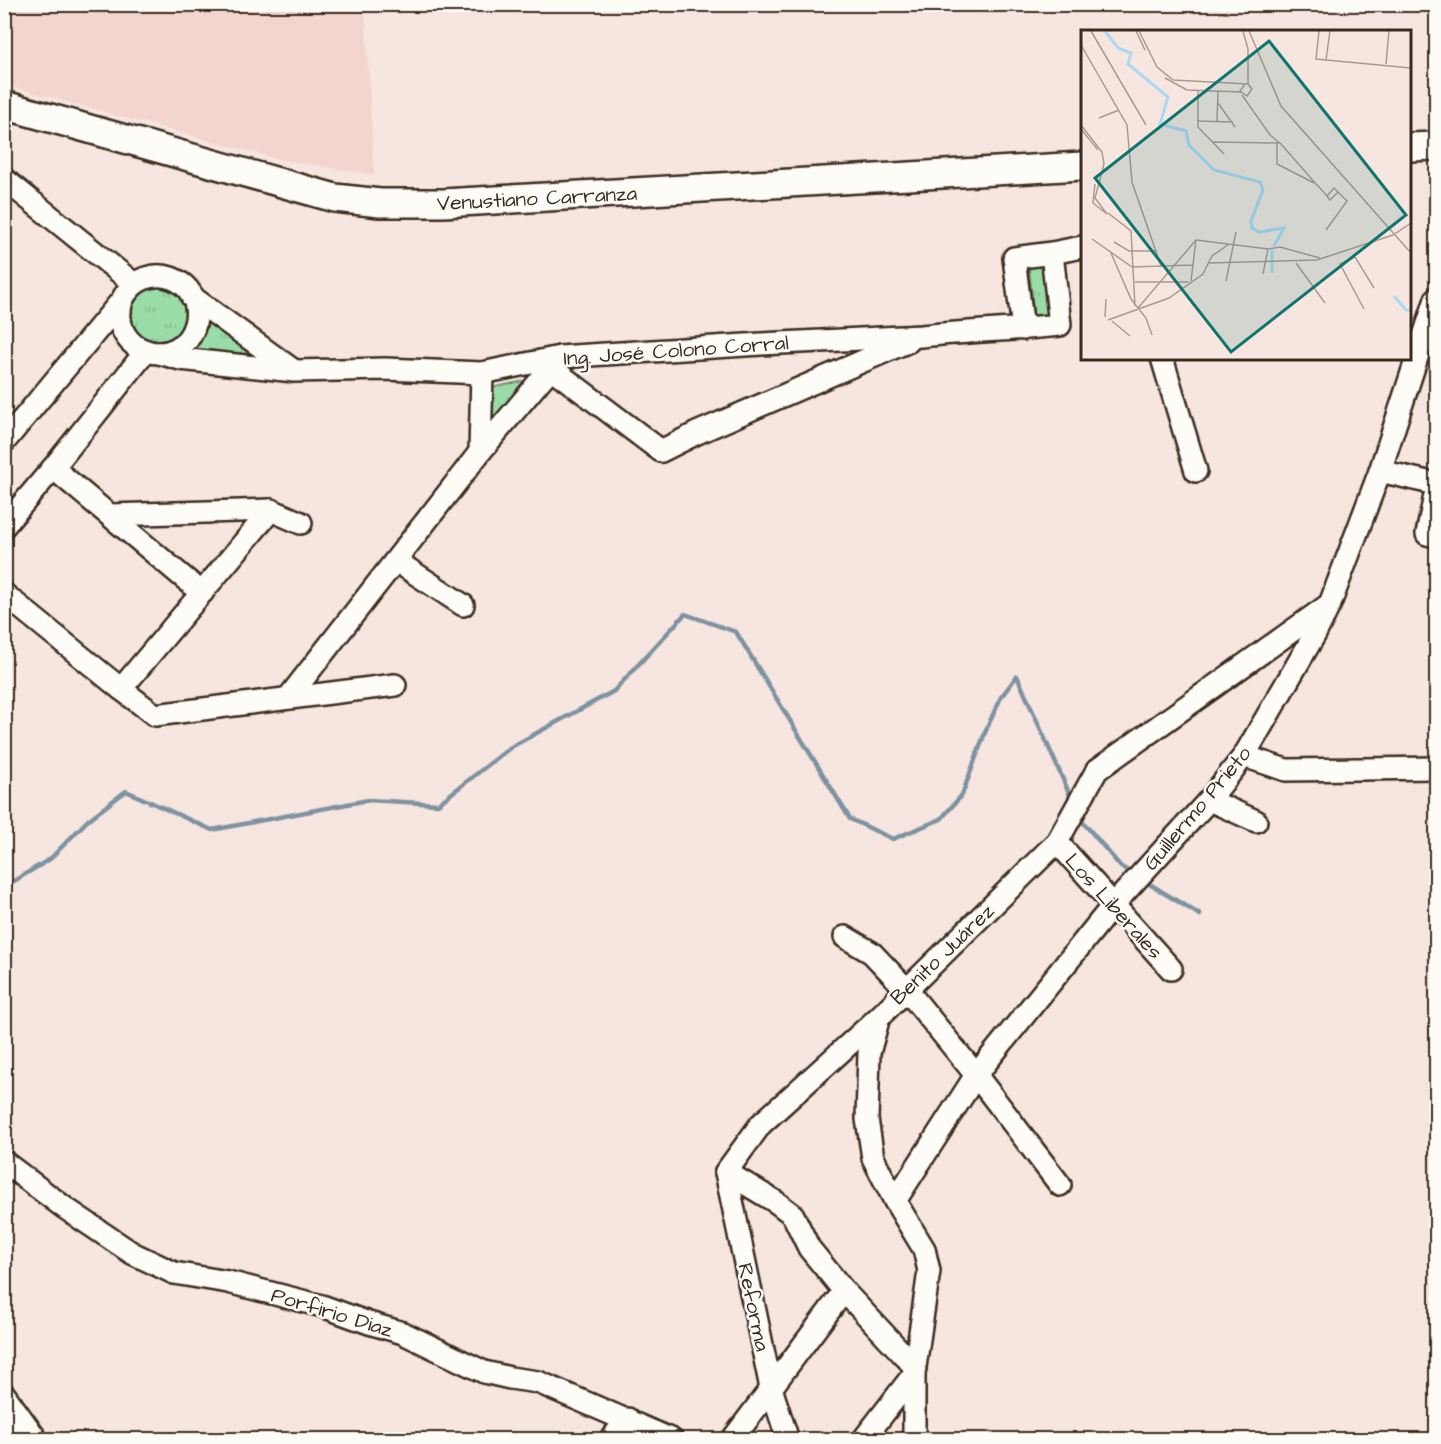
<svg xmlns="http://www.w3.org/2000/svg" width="1441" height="1444" viewBox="0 0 1441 1444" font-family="'Architects Daughter',sans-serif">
	<defs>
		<pattern id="grass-tufts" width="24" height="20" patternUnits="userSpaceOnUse" patternTransform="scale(1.5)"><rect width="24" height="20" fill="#9adca7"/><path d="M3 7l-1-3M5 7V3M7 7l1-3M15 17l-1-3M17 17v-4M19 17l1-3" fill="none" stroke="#86bd8f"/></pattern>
	</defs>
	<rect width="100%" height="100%" fill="#f7e5e0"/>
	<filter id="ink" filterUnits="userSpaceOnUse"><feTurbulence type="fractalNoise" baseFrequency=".0167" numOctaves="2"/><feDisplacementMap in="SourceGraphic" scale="12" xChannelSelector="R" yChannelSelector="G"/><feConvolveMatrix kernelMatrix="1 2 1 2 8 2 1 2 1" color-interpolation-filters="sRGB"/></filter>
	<g filter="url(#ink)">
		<!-- built -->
		<path fill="#f3d5d0" d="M4,5H365L374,175L277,159L5,85Z"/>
		<!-- grass -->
		<g fill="url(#grass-tufts)" stroke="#6a8362" stroke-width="1.5">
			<path d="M1029,267H1045L1051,315L1034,317Z"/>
			<path d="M155,287C177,286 182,297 189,315L178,340L150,345C146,341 139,337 135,332C121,315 137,292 155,287Z"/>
			<path d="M208,321L261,356L190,354L188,353L203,336Z"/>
			<path d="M533,379L489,433L490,388Z"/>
		</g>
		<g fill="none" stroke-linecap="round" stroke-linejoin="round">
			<!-- stream -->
			<g stroke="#7e92a0" stroke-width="4.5">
				<path d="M1079,815L1082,821L1121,867L1133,874"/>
				<path d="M1143,880L1200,915"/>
				<path d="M4,887L50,859L88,820L126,791L212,830L368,800L438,804L511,747L614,691L685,614L736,632L850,819L893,839L941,819L962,795L986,730L1001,697L1017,676L1073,802"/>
			</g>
			<defs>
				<g id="minor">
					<path d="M4,179L133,283"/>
					<path d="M1052,253L1082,247"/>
					<path d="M192,297L293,370"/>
					<path d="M159,353L180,359L294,371L385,369L482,373L560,357L574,356L761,344L921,336C967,331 1014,330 1060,325L1052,253L1014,258L1023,329"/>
					<path d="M1162,358L1196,471"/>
					<path d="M551,368L661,451L697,433L909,341"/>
					<path d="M4,442L122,300C146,254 207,280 195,324C182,373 106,356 122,300"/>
					<path d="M480,452L482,373"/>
					<path d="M53,468L202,593"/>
					<path d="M1380,471L1436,484"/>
					<path d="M1436,491L1427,534L1436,536"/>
					<path d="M110,515L271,510L301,523"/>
					<path d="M4,526L53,468L146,351"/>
					<path d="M396,561L463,605"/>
					<path d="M4,594L121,689L155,715L395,685"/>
					<path d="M121,689L271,510"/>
					<path d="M289,697L480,452L560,357"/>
					<path d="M1244,756L1286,770L1436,768"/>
					<path d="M1209,800L1256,821"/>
					<path d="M1057,842L1171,969"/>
					<path d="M845,937L872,953L906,989L976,1075L1060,1185"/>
					<path d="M879,1017L869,1053L867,1119L873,1158L895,1201L924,1249L929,1271L914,1374V1440"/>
					<path d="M4,1162L65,1208L132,1253L174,1273L228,1282L322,1306L369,1323L403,1333L484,1372L510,1378L538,1382L672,1440"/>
					<path d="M726,1172L761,1124L879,1017L1057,842L1097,770L1327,606"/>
					<path d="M726,1172L776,1202L793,1215L809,1248L844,1291L915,1367"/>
					<path d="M726,1172L771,1388L788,1440"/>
					<path d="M895,1201L976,1075L1114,904L1209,800L1244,756L1315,634L1330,604L1380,471L1436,299"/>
					<path d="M4,1394L37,1440"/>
					<path d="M4,1426L14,1440"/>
					<path d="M610,1440L628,1419"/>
					<path d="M732,1440L844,1291"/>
					<path d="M863,1440L914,1374"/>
				</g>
				<g id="major">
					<path d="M4,105L335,198L380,203H443L1082,166"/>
					<path d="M1410,147L1436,146"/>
				</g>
			</defs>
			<!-- minor casing -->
			<use href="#minor" stroke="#3b2a1e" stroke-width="26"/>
			<!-- major casing -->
			<use href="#major" stroke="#3b2a1e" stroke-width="32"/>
			<!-- minor -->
			<use href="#minor" stroke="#fdfcf7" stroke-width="21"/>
			<!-- major -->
			<use href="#major" stroke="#fdfcf7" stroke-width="27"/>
		</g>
	</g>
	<g text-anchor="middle" stroke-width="5" stroke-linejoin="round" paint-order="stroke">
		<!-- street labels -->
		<g font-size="21" fill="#3b2a1e" stroke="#fdfcf7">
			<text transform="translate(537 198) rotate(-3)" y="7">Venustiano Carranza</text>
			<text transform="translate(676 350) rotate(-4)" y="7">Ing. José Colono Corral</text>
			<text transform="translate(1197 808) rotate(-50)" y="7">Guillermo Prieto</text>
			<text transform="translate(1114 906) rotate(48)" y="7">Los Liberales</text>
			<text transform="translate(942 954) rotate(-44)" y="7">Benito Juárez</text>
			<text transform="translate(754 1307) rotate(78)" y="7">Reforma</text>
			<text transform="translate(332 1312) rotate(17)" y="7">Porfirio Diaz</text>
		</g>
	</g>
	<!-- overview -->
	<g transform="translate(1081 30)">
		<rect width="330" height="330" fill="#f7e5e0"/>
		<path fill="none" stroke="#abd8f7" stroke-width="3" d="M24,1L37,18L50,23L47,34L87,67L79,94L105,101L108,115L133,140L179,152L182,160L170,191L171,198L178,202L203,198L193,216M191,243V220M313,266L325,280H330"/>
		<path fill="none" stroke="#ac9a92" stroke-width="1.5" d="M10,1L65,95M55,1L64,20M58,1L76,37L92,50L167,54L171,59L166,66L159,61L164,54M162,1L167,19V54M168,1L200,76L330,223M238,1L235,29L330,38M0,15L46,95L51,152L80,236M245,30L249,1M305,34L308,1M84,48L106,60L160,62M117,61V97L143,124M161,65L189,105L200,114L235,154L238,157L246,166L249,170L257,162L253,158L246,166M137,73L154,97M18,88L38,80M116,91L152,92M136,91L137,62M0,95L21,122L23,134L14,168L26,184M0,99L17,120M132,112L198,113M196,112V134L233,153M14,154L12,173L26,184M27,183L50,201L54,276M245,200L266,171L257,162M11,209L51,237L112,235M115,210L187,219L199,217L239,228M33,212L48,221H76M30,223L50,269L65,288L71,305M128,233L236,230L312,205L330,193M215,233L244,273M182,244L187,219M110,251L115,210M145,251L155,202M54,252H108M57,278L115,210M283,279L259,234L274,227L293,258M24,287L25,269M27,290L88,268L122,244L131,226L148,214M31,291L49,306"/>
		<path fill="#0f766e" fill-opacity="0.15" stroke="#0f766e" stroke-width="3" d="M188,11L325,185L150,322L14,148Z"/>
		<rect width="330" height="330" fill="none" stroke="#3b2a1e" stroke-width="3"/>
	</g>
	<!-- margin -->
	<rect width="1441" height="1444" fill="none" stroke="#fdfcf7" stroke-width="24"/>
	<rect x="12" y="12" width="1417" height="1420" fill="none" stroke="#3b2a1e" stroke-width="2" filter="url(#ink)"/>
</svg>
